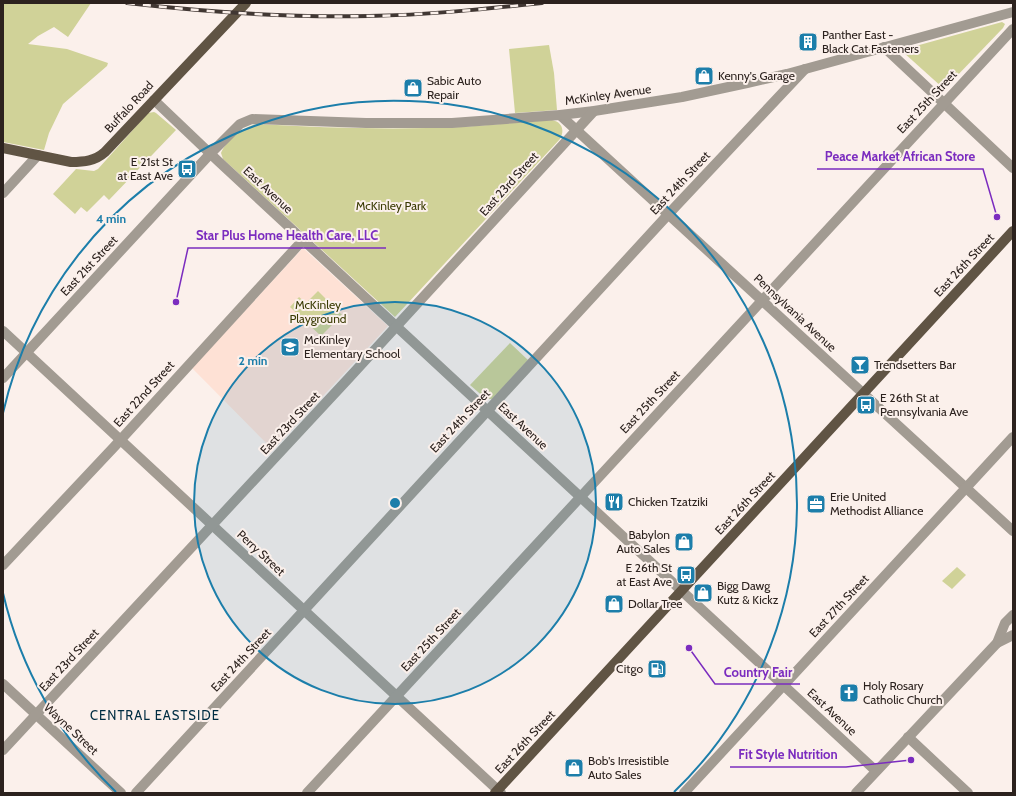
<svg xmlns="http://www.w3.org/2000/svg" width="1016" height="796" viewBox="0 0 1016 796" font-family="Cabin,sans-serif">
	<rect width="100%" height="100%" fill="#fbf0eb"/>
	<!-- built -->
	<path fill="#fee1d5" d="M303,248L388,326L273,450L192,368Z"/>
	<!-- green -->
	<g fill="#d0d298">
		<path d="M3,3H91L68,37L54,27L38,36L28,44L67,49L108,63L107,66L63,104L49,133L44,150L3,142Z"/>
		<path d="M1002,22L1005,24L1003,28L953,80L943,88L903,52L905,49Z"/>
		<path d="M549,45L554,73L557,110L515,113L509,49Z"/>
		<path d="M154,112L156,113L176,130L109,200L104,195L87,212L81,207L75,214L53,194L76,169L94,171L98,169L148,113Z"/>
		<path d="M552,120C562,122 565,130 560,139L395,317L223,159L221,153C226,140 244,126 257,124C325,128 393,130 461,127C491,125 521,122 552,120Z"/>
		<path d="M318,291L342,315L321,336L290,307L299,297L306,303Z"/>
		<path d="M510,343L528,360L492,399H486L470,385Z"/>
		<path d="M957,567L966,575L952,589L942,581Z"/>
	</g>
	<g fill="none" stroke-linecap="round" stroke-linejoin="round">
		<!-- minor -->
		<g stroke="#a29b92" stroke-width="10">
			<path d="M884,47L1013,168"/>
			<path d="M154,100L218,161L876,771"/>
			<path d="M560,115L1013,531"/>
			<path d="M3,193L38,155"/>
			<path d="M3,331L501,793"/>
			<path d="M3,378L210,154L240,124L252,119L366,123H452L560,115L594,111L682,97L747,83L787,74L1013,12"/>
			<path d="M3,565L114,447L303,240"/>
			<path d="M997,643L1013,635"/>
			<path d="M3,684L121,793"/>
			<path d="M908,737L968,793"/>
			<path d="M3,750L348,379L594,111"/>
			<path d="M136,793L676,206L805,69"/>
			<path d="M307,793L1013,29"/>
			<path d="M684,793L1013,437"/>
			<path d="M856,793L997,643L1005,623L1013,615"/>
		</g>
		<!-- major -->
		<g stroke="#605444" stroke-width="10">
			<path d="M3,148L71,162C84,162 95,161 105,152L246,3"/>
			<path d="M495,793L1013,231"/>
		</g>
		<defs>
			<path id="rail" d="M127,3C207,12 288,18 369,16C427,15 485,9 542,3"/>
		</defs>
		<!-- rail casing -->
		<use href="#rail" stroke="#413733" stroke-width="4"/>
		<!-- rail -->
		<use href="#rail" stroke="#fbf0eb" stroke-width="2.5" stroke-dasharray="8" stroke-linecap="butt"/>
	</g>
	<!-- distance rings -->
	<circle cx="395" cy="503" r="201" fill="#1c7eaa" fill-opacity=".12"/>
	<g fill="none" stroke="#1c7eaa" stroke-width="2">
		<circle cx="395" cy="503" r="201"/>
		<path d="M116 792A402 402 0 0 1 3 593M3 413A402 402 0 1 1 674 792"/>
	</g>
	<!-- icons -->
	<defs>
		<symbol id="building-square" viewBox="-11 -11 22 22"><rect x="-9" y="-9" width="18" height="18" rx="4" fill="#1c7eaa" stroke="#fbf0eb"/><path d="M-4-6H4V6H1V3H-1V6H-4ZM-2.5-4.3h1.7v1.8h-1.7ZM.8-4.3h1.7v1.8H.8ZM-2.5-1h1.7V.8h-1.7ZM.8-1h1.7V.8H.8Z" fill="#fff"/></symbol>
		<symbol id="shop-square" viewBox="-11 -11 22 22"><rect x="-9" y="-9" width="18" height="18" rx="4" fill="#1c7eaa" stroke="#fbf0eb"/><path d="M-5-2.5h2.3a2.7 3.5 0 0 1 5.4 0H5L5.5 6h-11ZM-1.5-2.5h3a1.5 2.3 0 0 0-3 0Z" fill="#fff"/></symbol>
		<symbol id="bus-square" viewBox="-11 -11 22 22"><rect x="-9" y="-9" width="18" height="18" rx="4" fill="#1c7eaa" stroke="#fbf0eb"/><path d="M-5-6H5V4H4V6H2V4H-2V6H-4V4H-5ZM-3.5-4V0h7V-4ZM-3.5 1.2v1.5H-2V1.2ZM2 1.2v1.5H3.5V1.2Z" fill="#fff"/></symbol>
		<symbol id="school-square" viewBox="-11 -11 22 22"><rect x="-9" y="-9" width="18" height="18" rx="4" fill="#1c7eaa" stroke="#fbf0eb"/><path d="M0-5L7-2L0 1L-7-2ZM-4 1L0 2.5L4 1V4Q0 6-4 4Z" fill="#fff"/></symbol>
		<symbol id="bar-square" viewBox="-11 -11 22 22"><rect x="-9" y="-9" width="18" height="18" rx="4" fill="#1c7eaa" stroke="#fbf0eb"/><path d="M-6-5H6L.8 .8V4.5H3.5V6h-7V4.5H-.8V.8Z" fill="#fff"/></symbol>
		<symbol id="restaurant-square" viewBox="-11 -11 22 22"><rect x="-9" y="-9" width="18" height="18" rx="4" fill="#1c7eaa" stroke="#fbf0eb"/><path d="M-5-6h1v4h1v-4h1v4h1v-4h1v5L-1.5 .5V6h-2V.5L-5-1ZM5-6V6H3V1.5H1.5Q1.5-4 5-6Z" fill="#fff"/></symbol>
		<symbol id="office-square" viewBox="-11 -11 22 22"><rect x="-9" y="-9" width="18" height="18" rx="4" fill="#1c7eaa" stroke="#fbf0eb"/><path d="M-6-3h4V-5.5h4V-3h4V5H-6ZM-1-4.5V-3h2v-1.5ZM-6 0V1H6V0Z" fill="#fff"/></symbol>
		<symbol id="fuel-square" viewBox="-11 -11 22 22"><rect x="-9" y="-9" width="18" height="18" rx="4" fill="#1c7eaa" stroke="#fbf0eb"/><path d="M-5.5-6h7V0h2V4h1.3V-2.5L3-4.5l.8-.8L6-3V5H2.5V1h-1V6h-7ZM-4.2-4.7v3.2H.2V-4.7Z" fill="#fff"/></symbol>
		<symbol id="church-square" viewBox="-11 -11 22 22"><rect x="-9" y="-9" width="18" height="18" rx="4" fill="#1c7eaa" stroke="#fbf0eb"/><path d="M-1.2-6h2.4v3.5h3.3v2.4h-3.3V6h-2.4V-.1h-3.3v-2.4h3.3Z" fill="#fff"/></symbol>
	</defs>
	<g fill-rule="evenodd">
		<use href="#building-square" x="797" y="31" width="22" height="22"/>
		<use href="#shop-square" x="693" y="65" width="22" height="22"/>
		<use href="#shop-square" x="402" y="77" width="22" height="22"/>
		<use href="#bus-square" x="176" y="158" width="22" height="22"/>
		<use href="#school-square" x="279" y="336" width="22" height="22"/>
		<use href="#bar-square" x="849" y="354" width="22" height="22"/>
		<use href="#bus-square" x="855" y="394" width="22" height="22"/>
		<use href="#restaurant-square" x="603" y="491" width="22" height="22"/>
		<use href="#office-square" x="805" y="493" width="22" height="22"/>
		<use href="#shop-square" x="673" y="531" width="22" height="22"/>
		<use href="#bus-square" x="675" y="564" width="22" height="22"/>
		<use href="#shop-square" x="692" y="582" width="22" height="22"/>
		<use href="#shop-square" x="603" y="593" width="22" height="22"/>
		<use href="#fuel-square" x="646" y="658" width="22" height="22"/>
		<use href="#church-square" x="838" y="682" width="22" height="22"/>
		<use href="#shop-square" x="563" y="757" width="22" height="22"/>
	</g>
	<g text-anchor="middle" stroke-width="4" stroke-linejoin="round" paint-order="stroke">
		<!-- poi labels -->
		<g font-size="12" fill="#2c221e" stroke="#fbf0eb" text-anchor="start">
			<text x="822" y="39">Panther East -<tspan x="822" dy="14">Black Cat Fasteners</tspan></text>
			<text x="718" y="80">Kenny's Garage</text>
			<text x="427" y="85">Sabic Auto<tspan x="427" dy="14">Repair</tspan></text>
			<text x="173" y="166" text-anchor="end">E 21st St<tspan x="173" dy="14">at East Ave</tspan></text>
			<text x="304" y="344">McKinley<tspan x="304" dy="14">Elementary School</tspan></text>
			<text x="874" y="369">Trendsetters Bar</text>
			<text x="880" y="402">E 26th St at<tspan x="880" dy="14">Pennsylvania Ave</tspan></text>
			<text x="830" y="501">Erie United<tspan x="830" dy="14">Methodist Alliance</tspan></text>
			<text x="628" y="506">Chicken Tzatziki</text>
			<text x="670" y="539" text-anchor="end">Babylon<tspan x="670" dy="14">Auto Sales</tspan></text>
			<text x="672" y="572" text-anchor="end">E 26th St<tspan x="672" dy="14">at East Ave</tspan></text>
			<text x="717" y="590">Bigg Dawg<tspan x="717" dy="14">Kutz &amp; Kickz</tspan></text>
			<text x="628" y="608">Dollar Tree</text>
			<text x="643" y="673" text-anchor="end">Citgo</text>
			<text x="863" y="690">Holy Rosary<tspan x="863" dy="14">Catholic Church</tspan></text>
			<text x="588" y="765">Bob's Irresistible<tspan x="588" dy="14">Auto Sales</tspan></text>
		</g>
		<!-- street labels -->
		<g font-size="12" fill="#2c221e" stroke="#fbf0eb">
			<text transform="translate(608 95) rotate(-8)" y="4">McKinley Avenue</text>
			<text transform="translate(927 102) rotate(-47)" y="4">East 25th Street</text>
			<text transform="translate(129 107) rotate(-47)" y="4">Buffalo Road</text>
			<text transform="translate(680 183) rotate(-47)" y="4">East 24th Street</text>
			<text transform="translate(509 184) rotate(-48)" y="4">East 23rd Street</text>
			<text transform="translate(268 190) rotate(43)" y="4">East Avenue</text>
			<text transform="translate(964 265) rotate(-47)" y="4">East 26th Street</text>
			<text transform="translate(89 266) rotate(-47)" y="4">East 21st Street</text>
			<text transform="translate(795 313) rotate(43)" y="4">Pennsylvania Avenue</text>
			<text transform="translate(144 394) rotate(-48)" y="4">East 22nd Street</text>
			<text transform="translate(650 402) rotate(-47)" y="4">East 25th Street</text>
			<text transform="translate(460 421) rotate(-47)" y="4">East 24th Street</text>
			<text transform="translate(290 423) rotate(-47)" y="4">East 23rd Street</text>
			<text transform="translate(523 426) rotate(43)" y="4">East Avenue</text>
			<text transform="translate(745 503) rotate(-47)" y="4">East 26th Street</text>
			<text transform="translate(261 553) rotate(43)" y="4">Perry Street</text>
			<text transform="translate(839 606) rotate(-47)" y="4">East 27th Street</text>
			<text transform="translate(431 640) rotate(-47)" y="4">East 25th Street</text>
			<text transform="translate(69 660) rotate(-47)" y="4">East 23rd Street</text>
			<text transform="translate(241 660) rotate(-47)" y="4">East 24th Street</text>
			<text transform="translate(832 712) rotate(43)" y="4">East Avenue</text>
			<text transform="translate(71 729) rotate(43)" y="4">Wayne Street</text>
			<text transform="translate(525 742) rotate(-47)" y="4">East 26th Street</text>
		</g>
		<!-- park labels -->
		<g font-size="12" fill="#3a3b03" stroke="#fbf0eb">
			<text x="391" y="210">McKinley Park</text>
			<text x="318" y="309">McKinley<tspan x="318" dy="14">Playground</tspan></text>
		</g>
		<!-- neighbourhood labels -->
		<g font-size="13" letter-spacing="1" fill="#002d42" stroke="#fbf0eb">
			<text x="155" y="720">CENTRAL EASTSIDE</text>
		</g>
	</g>
	<circle cx="395" cy="503" r="6" fill="#1c7eaa" stroke="#fbf0eb" stroke-width="2"/>
	<g font-size="12" text-anchor="middle" font-weight="bold" fill="#1c7eaa" stroke="#fbf0eb" stroke-width="4" stroke-linejoin="round" paint-order="stroke">
		<text x="111" y="223">4 min</text>
		<text x="253" y="365">2 min</text>
	</g>
	<!-- callouts -->
	<path fill="none" stroke="#7b2cbf" stroke-width="1.5" d="M997 217L983 169H817M176 302L188 248H386M689 648L715 684H800M911 760L846 767H730"/>
	<g fill="#7b2cbf" stroke="#fbf0eb" stroke-width="1.5">
		<circle cx="997" cy="217" r="4"/>
		<circle cx="176" cy="302" r="4"/>
		<circle cx="689" cy="648" r="4"/>
		<circle cx="911" cy="760" r="4"/>
	</g>
	<g font-size="13" text-anchor="middle" font-weight="bold" fill="#7b2cbf" stroke="#fbf0eb" stroke-width="4" stroke-linejoin="round" paint-order="stroke">
		<text x="900" y="161">Peace Market African Store</text>
		<text x="287" y="240">Star Plus Home Health Care, LLC</text>
		<text x="758" y="677">Country Fair</text>
		<text x="788" y="759">Fit Style Nutrition</text>
	</g>
	<!-- border -->
	<rect width="1016" height="796" fill="none" stroke="#2c221e" stroke-width="8"/>
</svg>
